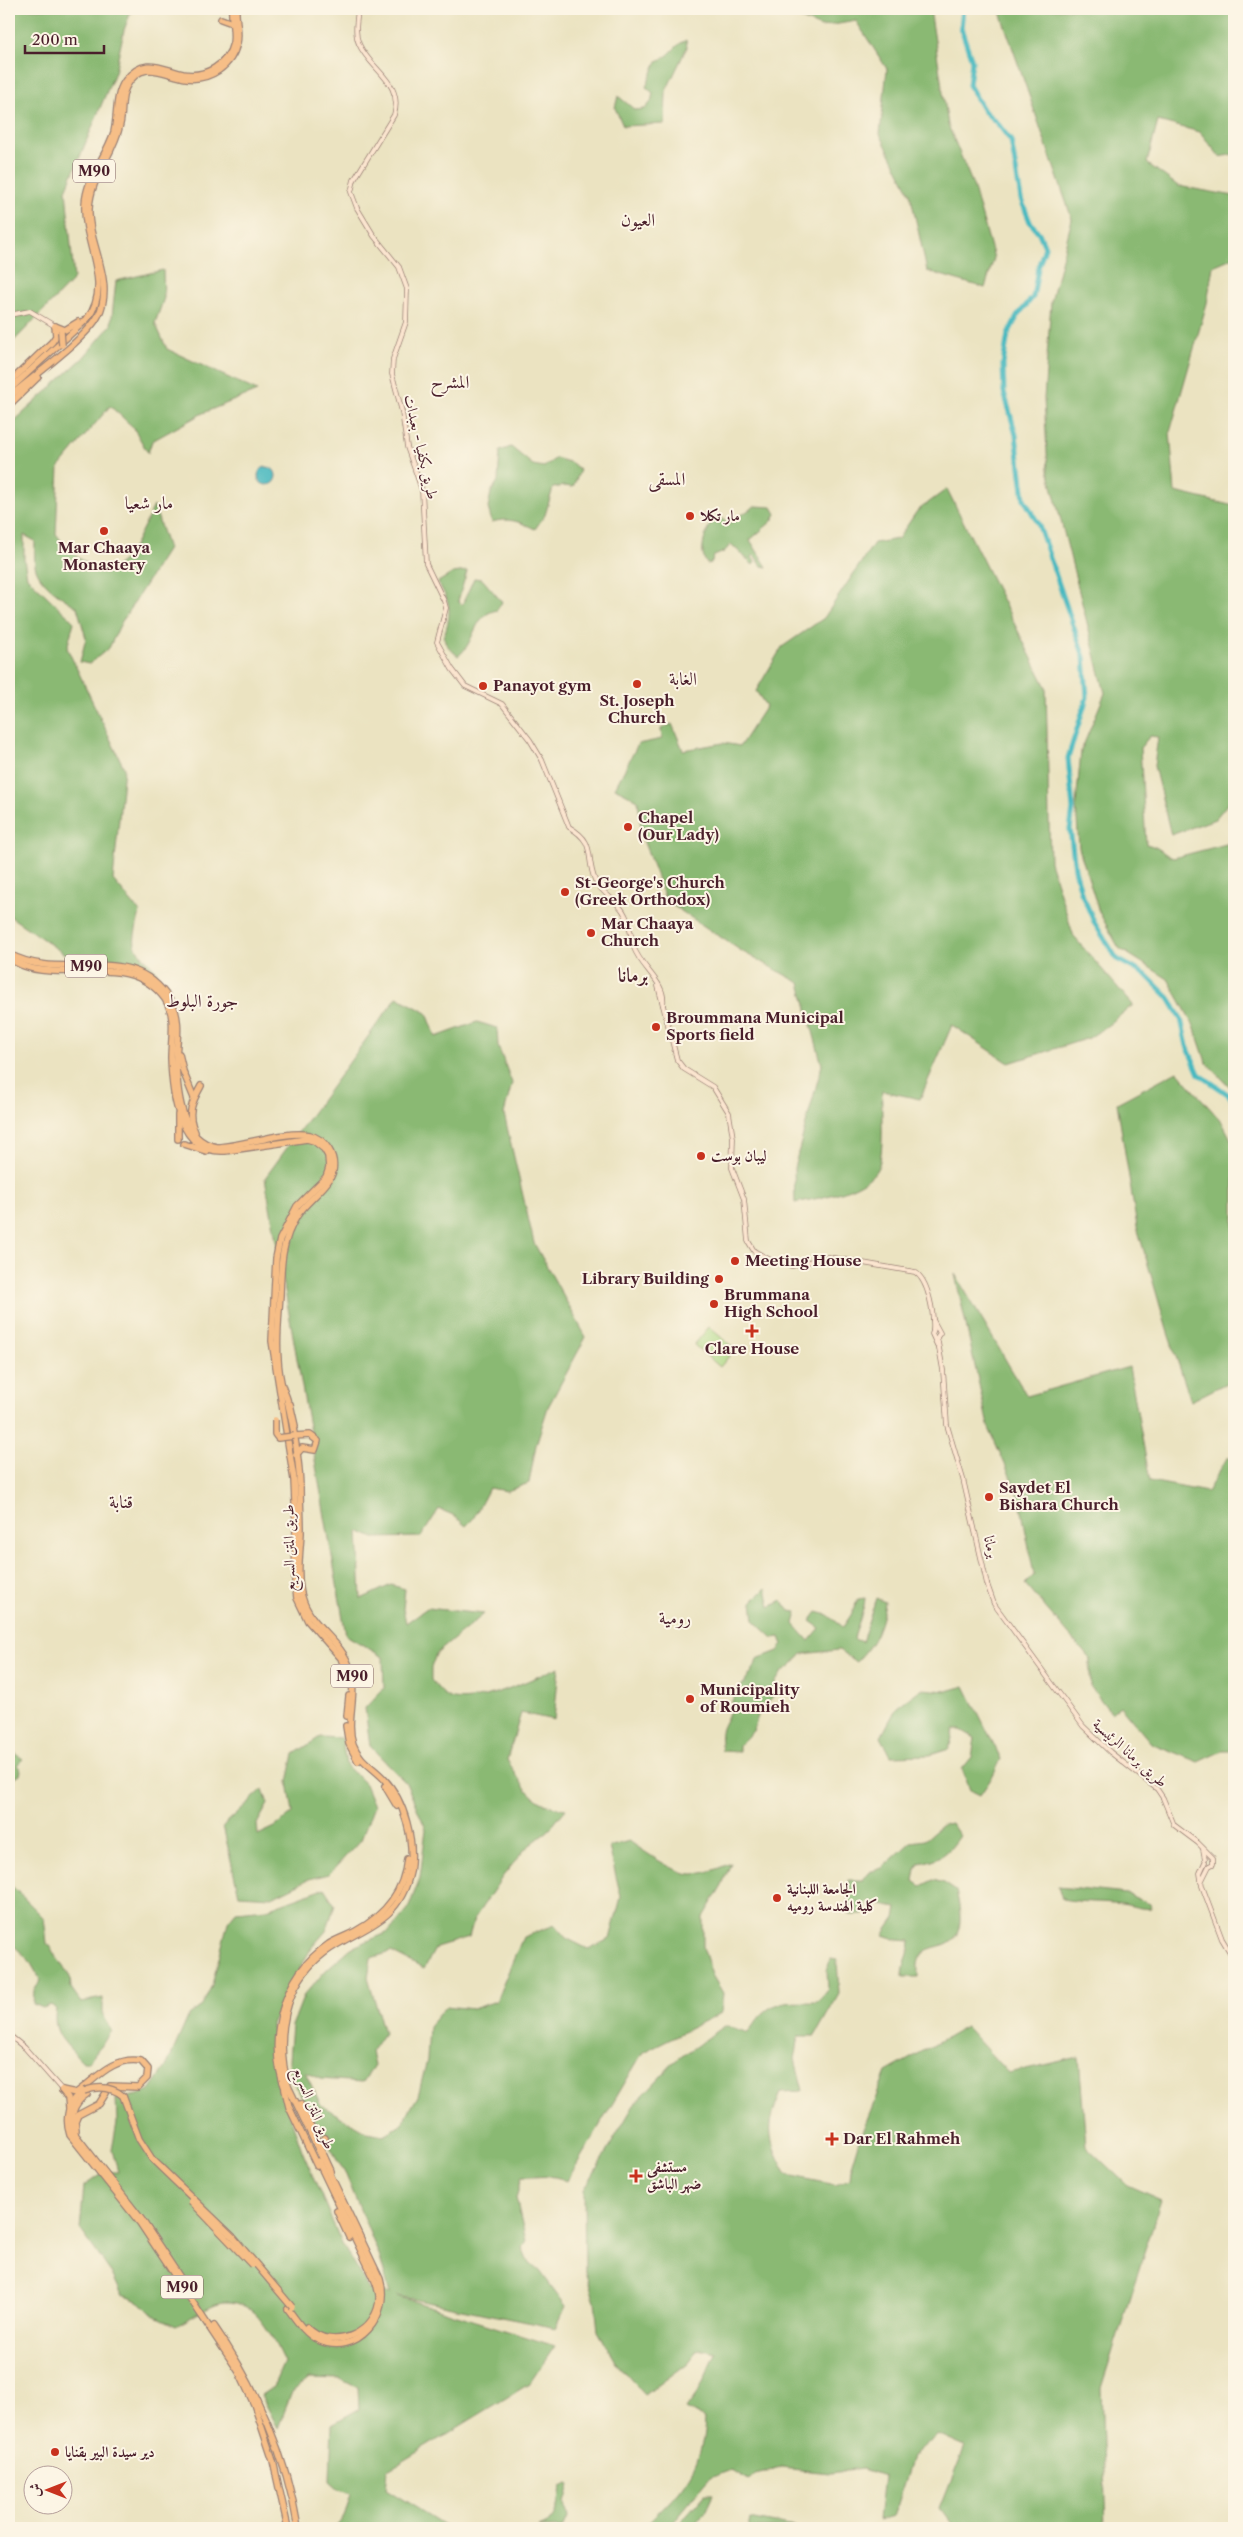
<svg xmlns="http://www.w3.org/2000/svg" width="1243" height="2537" viewBox="0 0 1243 2537" font-family="'Libre Caslon Text',Amiri,serif">
	<rect width="100%" height="100%" fill="#fcf5e5"/>
	<filter id="ink" filterUnits="userSpaceOnUse"><feTurbulence type="fractalNoise" baseFrequency=".02" numOctaves="2"/><feDisplacementMap in="SourceGraphic" scale="10" xChannelSelector="R" yChannelSelector="G"/><feConvolveMatrix kernelMatrix="1 2 1 2 8 2 1 2 1" color-interpolation-filters="sRGB"/></filter>
	<filter id="wash" filterUnits="userSpaceOnUse"><feTurbulence type="fractalNoise" baseFrequency=".0096" numOctaves="4" result="noise"/><feDisplacementMap in="SourceGraphic" scale="20" xChannelSelector="R" yChannelSelector="G"/><feGaussianBlur stdDeviation="1.12" result="paint"/><feColorMatrix in="noise" values="0 0 0 0 0 0 0 0 0 0 0 0 0 0 0 0 0 1.4 0 .05"/><feComposite in="paint" operator="in"/></filter>
	<g filter="url(#wash)">
		<rect width="100%" height="100%" fill="#ebe3c1"/>
		<!-- green -->
		<path fill="#aed986" stroke="#7c7c58" d="M709,1327L735,1349L720,1367L694,1345Z"/>
		<!-- forest -->
		<g fill="#8ab973" stroke="#6a6c4f">
			<path d="M9,9H132L124,30L115,72L66,190L74,279L9,346Z"/>
			<path d="M777,9H930L948,125L973,185L994,258L985,288L927,271L910,193L880,134L887,69L856,21L821,27Z"/>
			<path d="M999,9H1234V154L1220,157L1200,132L1158,121L1147,163L1178,186L1234,196V257L1213,266L1207,303L1170,432L1175,492L1234,506V796L1215,819L1171,835L1154,766L1158,737L1150,736L1140,748L1146,844C1162,848 1160,852 1173,858L1234,842V902L1231,923H1234V1091L1206,1062L1194,1026L1168,979L1119,948L1099,912L1079,848L1076,805L1081,751L1105,693L1048,470L1044,399L1051,302L1072,219Z"/>
			<path d="M686,40L687,47L666,91L665,124L623,126L615,108L618,96L635,110L645,109L651,102L653,93L646,87L657,61C671,57 674,45 686,40Z"/>
			<path d="M163,270L164,298L155,323L167,349L257,391L203,413L152,441L148,453L133,427L110,406L59,467L56,534C64,544 72,554 82,560C91,565 98,568 106,574L129,556L154,506L168,549L121,623L109,648L89,664L80,662L86,638L77,607C63,598 38,583 35,565C34,558 35,549 35,541L24,535V559L27,577L74,622L67,648L124,768L113,880L140,912C131,950 131,944 157,971L155,978L148,972L127,963L105,960L76,962L11,917L9,913V426L83,358L111,325L116,281Z"/>
			<path d="M511,447L533,465L544,467L556,458L572,463L580,470L573,487L563,486L553,488L545,515L535,529C520,522 509,517 492,522L488,508L491,492L498,481L500,451Z"/>
			<path d="M947,489L1046,687L1050,862L1074,937L1133,1005L1107,1026L1089,1038L1009,1063L952,1025L920,1099L882,1091C881,1114 884,1139 880,1161C875,1190 818,1198 795,1203L794,1168L822,1065L800,983L743,952L666,901L642,837L638,800L615,788L638,744L662,739L661,729L672,724L683,750L723,743L740,746L766,706L756,691L782,647L824,618L874,543L898,539L917,511Z"/>
			<path d="M755,506L772,507L776,514L772,521L750,540L767,567L762,566L754,555L752,557L755,562L753,565L731,544L724,552L714,556L711,563L707,564C697,550 707,532 713,518L719,517L729,523Z"/>
			<path d="M467,571L458,601L462,605L474,578L482,579L502,602L497,610C472,615 476,643 458,656C434,636 449,636 449,611C449,600 443,592 438,582L453,573Z"/>
			<path d="M397,997L427,1013L436,1037L477,1022L497,1028L498,1046L512,1083L504,1114L534,1243L586,1337L548,1407L536,1445L529,1483L507,1491L489,1488L473,1519L466,1526L453,1515L439,1509L421,1537L374,1538L358,1531L361,1599L391,1585L405,1589L403,1609L406,1623L427,1608L484,1614L436,1654L431,1668V1680C436,1685 443,1696 450,1698C475,1707 534,1678 559,1667L554,1720L521,1713L507,1760C525,1788 531,1805 566,1809L548,1831L526,1848L503,1876L474,1919L469,1937L436,1947L424,1969L391,1952L371,1958L368,1977L384,2033L371,2052L374,2065L363,2082L320,2079L305,2072L321,2105L366,2132L384,2135L401,2125L418,2096L427,2060L429,2026L446,2006L473,2009L496,2001L523,1937L555,1925L566,1938L588,1949L610,1939L621,1897L609,1847L629,1841C644,1851 675,1874 693,1874C706,1874 719,1868 731,1863L722,1885L703,1917V1947L712,1975L723,1993L721,2013L643,2052L567,2181C551,2173 539,2178 522,2177L516,2198L526,2241L522,2248L527,2260L540,2271L566,2306L556,2328L397,2296L555,2346L529,2384L388,2470L386,2489L449,2528H335L344,2517L351,2493L338,2488L330,2481L332,2424L359,2409L358,2388L340,2379L309,2378L292,2392L278,2428L261,2395L273,2387L284,2362C272,2338 258,2300 225,2302C214,2302 188,2320 176,2326L153,2315L140,2302L122,2295L112,2274L80,2229L84,2186L104,2172H118L112,2150L117,2123L116,2099L138,2095L150,2090L166,2067L189,2015L202,2006L212,1985L228,1922L236,1912L267,1909L324,1888L335,1905L326,1931L312,1947L288,1989L272,2024L277,2079L303,2153L342,2244L369,2290L390,2294L380,2258L346,2175L290,2076L289,2060L292,2026L304,1995L327,1969L351,1948L389,1932L408,1909L420,1878L426,1829L406,1783L370,1746L365,1708L384,1688L383,1657L346,1635L265,1178Z"/>
			<path d="M1177,1071L1222,1122L1234,1145V1379L1191,1401L1168,1333L1137,1227L1117,1103Z"/>
			<path d="M955,1274L1027,1396L1129,1367L1150,1481L1207,1492L1227,1458H1234V1751H1222L1198,1762L1151,1743L1120,1706L1111,1713L1090,1686V1659L1025,1584L1034,1575L1019,1496L988,1426Z"/>
			<path d="M766,1588L770,1607L782,1601L790,1611L797,1612L794,1624L809,1641L820,1628L810,1621L817,1612L828,1615L843,1627L851,1615L858,1599L865,1598C864,1613 857,1624 854,1639L862,1642L876,1598L885,1602C881,1628 874,1644 856,1662L839,1650L802,1654L792,1665L782,1672L775,1683L772,1698L761,1707L753,1731L739,1745V1752L722,1751C718,1726 723,1730 730,1710C732,1705 731,1700 735,1695C742,1684 755,1672 757,1659L778,1651L783,1645L780,1637L773,1638L754,1620L752,1602Z"/>
			<path d="M965,1686L1001,1759L993,1776L980,1795L970,1790L962,1769L972,1757L975,1738L961,1730H954L949,1749L930,1755L891,1756L881,1737L897,1707L921,1689L947,1691Z"/>
			<path d="M320,1737L342,1738L346,1765L365,1784L374,1806L361,1840L329,1874L309,1879L272,1897L239,1895L223,1826L263,1789L268,1804L257,1824L258,1835L275,1827L293,1813L288,1782L294,1754Z"/>
			<path d="M9,1749L23,1759L17,1765L21,1770L20,1775L9,1782V1761L11,1759L9,1755Z"/>
			<path d="M951,1823L960,1836C947,1854 942,1859 919,1863L916,1869L914,1881L921,1886L933,1880L944,1883L956,1891C960,1908 966,1936 946,1944C936,1948 925,1947 920,1958C917,1963 918,1972 918,1977H903C903,1964 910,1954 910,1941L898,1940L883,1935L895,1918L897,1908L867,1902L863,1915H850L848,1880H863L869,1872L882,1868L911,1842L925,1840L942,1825Z"/>
			<path d="M9,1883L44,1918L47,1943L70,1977L71,1988L81,2002L103,1998V2015L112,2031L88,2062H83C67,2045 51,2034 56,2009L51,2005L43,2008L33,2004L34,1990L41,1981L29,1960L9,1941Z"/>
			<path d="M1058,1887L1127,1894L1150,1904L1152,1908C1141,1910 1132,1905 1121,1904C1101,1901 1082,1903 1062,1899Z"/>
			<path d="M830,1959L837,1960L839,1994L815,2036H799L795,2059L803,2091L781,2092C765,2129 768,2140 787,2175L836,2185L849,2179L850,2170L860,2137L886,2072L966,2027L1008,2073L1079,2057L1086,2146L1127,2185L1161,2200L1101,2388L1106,2528H954L940,2509L965,2446L938,2434L912,2457L894,2516L879,2520L884,2476L862,2469L830,2473L781,2468L755,2474L749,2480L731,2470L710,2478L668,2528H642C678,2493 703,2472 705,2419L686,2409L699,2391L716,2353L699,2349L688,2363L645,2395L617,2364L598,2331L595,2301L585,2272L584,2190L634,2105L675,2061L726,2025L748,2033C770,1998 780,2003 817,2002L828,1989L827,1971Z"/>
			<path d="M568,2484L570,2485L565,2503L568,2517L563,2528H538C559,2522 558,2507 561,2487Z"/>
			<path d="M705,2494H713L705,2511L692,2528H684L681,2525L675,2528Z"/>
			<path d="M750,2518L800,2528H748Z"/>
		</g>
		<!-- water -->
		<circle fill="#4ab9c0" stroke="#4a6c76" cx="267" cy="476" r="9"/>
		<g fill="none" stroke-linecap="round" stroke-linejoin="round">
			<!-- river -->
			<path stroke="#4ab9c0" stroke-width="5" d="M963,9L961,28L972,61L969,85L984,111L998,124L1011,141L1021,199L1030,222L1039,233L1045,247L1038,268L1033,297L1018,315L1008,334L1003,364L1004,392L1016,435L1024,499L1038,523L1084,657L1087,697L1068,758L1073,809L1070,829L1075,869L1081,892L1095,924L1117,959L1146,975L1169,998L1181,1019L1187,1046L1199,1074L1229,1095L1234,1102"/>
		</g>
	</g>
	<g filter="url(#ink)">
		<g fill="none" stroke-linecap="round" stroke-linejoin="round">
			<defs>
				<g id="secondary">
					<path d="M358,9C357,20 354,33 359,44C370,70 404,82 394,115L354,180L351,192L357,208L374,236L399,267L407,289L406,322L393,359L392,374L402,412L407,447L422,490L426,564L444,601L446,608L437,642L452,669L465,686L502,704L530,740L542,760L569,827C597,843 585,856 595,880C600,892 616,900 623,911C631,923 630,936 634,948C641,968 667,983 663,1005"/>
					<path d="M9,315L30,311L55,326"/>
					<path d="M658,986L677,1060L684,1069L713,1087L729,1113L733,1138L732,1168L744,1199L748,1241L754,1251L774,1262L792,1266L828,1257L915,1272C929,1281 934,1314 933,1330"/>
					<path d="M933,1320L940,1333L937,1337L943,1370L947,1425L963,1479L987,1584L994,1604L1083,1726L1110,1752L1157,1789L1163,1798L1174,1825L1198,1843L1213,1858V1864L1209,1866L1201,1882"/>
					<path d="M934,1329L932,1334L937,1345"/>
					<path d="M1203,1849L1205,1859"/>
					<path d="M1205,1862L1200,1873L1202,1886L1222,1939L1234,1959"/>
					<path d="M9,2035L25,2048L62,2090"/>
				</g>
				<g id="motorway">
					<path d="M221,19L232,23"/>
					<path d="M55,326L65,330L78,322"/>
					<path d="M9,383L52,342L56,336L55,326"/>
					<path d="M9,390L87,319C114,285 83,243 85,205C86,177 106,158 114,132C118,115 115,95 125,81C144,56 161,69 183,74C205,78 228,65 233,43C235,31 231,20 232,9"/>
					<path d="M9,397C32,377 85,340 98,316C116,282 87,243 89,209C90,176 114,155 120,124C123,112 120,98 126,87C142,57 165,75 186,78C210,81 232,66 237,43C240,31 235,20 236,9"/>
					<path d="M9,405L38,377"/>
					<path d="M9,954C66,985 131,937 171,1002C182,1020 176,1042 176,1062C177,1092 181,1142 217,1147C244,1146 284,1130 310,1135C325,1139 336,1155 333,1171C329,1187 306,1201 297,1216C281,1241 281,1266 280,1295C278,1325 275,1353 281,1382C282,1388 285,1393 287,1399C293,1425 299,1459 300,1486C300,1501 301,1517 301,1533C300,1553 296,1577 302,1597C310,1627 342,1640 350,1669C358,1694 345,1720 353,1744C359,1761 373,1767 384,1779C405,1801 415,1842 410,1872C399,1925 359,1927 324,1953C283,1984 275,2039 288,2086L380,2279C391,2315 358,2358 318,2340C305,2334 297,2321 288,2309"/>
					<path d="M9,959C19,964 29,969 41,970C84,976 135,957 165,999C177,1017 171,1038 171,1058C172,1093 178,1154 225,1151L307,1139L314,1141L324,1149L328,1156L329,1168L326,1177L297,1206L280,1239L276,1258L272,1341L294,1480L296,1525L295,1584L297,1598L308,1621L341,1658L349,1682"/>
					<path d="M179,1054L183,1071L194,1098"/>
					<path d="M178,1115V1139"/>
					<path d="M195,1132C186,1114 192,1102 201,1086"/>
					<path d="M184,1144L206,1151"/>
					<path d="M290,1404L295,1426"/>
					<path d="M294,1436L310,1435L318,1441L315,1450L302,1448L296,1455"/>
					<path d="M347,1716L349,1696"/>
					<path d="M346,1726L349,1744L358,1761"/>
					<path d="M385,1786L397,1806"/>
					<path d="M62,2090L76,2093C96,2079 113,2056 141,2061L148,2069L147,2078L138,2087L110,2086"/>
					<path d="M62,2090L68,2098L69,2108"/>
					<path d="M285,2090L289,2107L317,2166"/>
					<path d="M84,2091C67,2099 65,2120 70,2135L140,2223L239,2372L254,2404L273,2461L288,2528"/>
					<path d="M286,2091C266,2040 282,1976 329,1944C337,1939 347,1936 356,1931C385,1915 404,1891 407,1859"/>
					<path d="M87,2094C72,2104 70,2117 74,2133L142,2220L183,2282"/>
					<path d="M300,2104L331,2171"/>
					<path d="M76,2130L75,2122L78,2115L99,2104L106,2093"/>
					<path d="M319,2144L325,2138"/>
					<path d="M337,2211L349,2237"/>
					<path d="M214,2326C255,2385 287,2457 298,2528"/>
					<path d="M307,2327C332,2354 381,2332 379,2295C378,2289 376,2282 373,2276L318,2161"/>
				</g>
			</defs>
			<!-- secondary casing -->
			<use href="#secondary" stroke="#9a8176" stroke-width="5.5"/>
			<!-- motorway casing -->
			<use href="#motorway" stroke="#9a8176" stroke-width="8"/>
			<!-- secondary -->
			<use href="#secondary" stroke="#fbe5cf" stroke-width="4"/>
			<!-- motorway -->
			<use href="#motorway" stroke="#f6be87" stroke-width="5.5"/>
			<defs>
				<g id="motorway-bridge">
					<path d="M61,332L62,345"/>
					<path d="M275,1420V1434L278,1438L294,1436"/>
					<path d="M84,2091C98,2086 111,2086 123,2096L139,2139L152,2159L233,2237L292,2307"/>
					<path d="M191,2201L252,2265"/>
				</g>
			</defs>
			<!-- motorway-bridge casing -->
			<use href="#motorway-bridge" stroke="#9a8176" stroke-width="8" stroke-linecap="butt"/>
			<!-- motorway-bridge -->
			<use href="#motorway-bridge" stroke="#f6be87" stroke-width="5.5"/>
		</g>
	</g>
	<!-- markers -->
	<g fill="#c8321e" stroke="#fcf5e5" stroke-width="2">
		<circle cx="690" cy="516" r="5"/>
		<circle cx="104" cy="531" r="5"/>
		<circle cx="637" cy="684" r="5"/>
		<circle cx="483" cy="686" r="5"/>
		<circle cx="628" cy="827" r="5"/>
		<circle cx="565" cy="892" r="5"/>
		<circle cx="591" cy="933" r="5"/>
		<circle cx="656" cy="1027" r="5"/>
		<circle cx="701" cy="1156" r="5"/>
		<circle cx="735" cy="1261" r="5"/>
		<circle cx="719" cy="1279" r="5"/>
		<circle cx="714" cy="1304" r="5"/>
		<path d="M749.5 1323.5h5v5h5v5h-5v5h-5v-5h-5v-5h5z"/>
		<circle cx="989" cy="1497" r="5"/>
		<circle cx="690" cy="1699" r="5"/>
		<circle cx="777" cy="1898" r="5"/>
		<path d="M829.5 2131.5h5v5h5v5h-5v5h-5v-5h-5v-5h5z"/>
		<path d="M633.5 2168.5h5v5h5v5h-5v5h-5v-5h-5v-5h5z"/>
		<circle cx="55" cy="2452" r="5"/>
	</g>
	<g text-anchor="middle" stroke-width="4" stroke-linejoin="round" paint-order="stroke">
		<!-- shield labels -->
		<g fill="#fcf5e5" stroke="#7f5f63" stroke-width="1">
			<rect x="73" y="159.5" width="42" height="23" rx="4"/>
			<rect x="65" y="954.5" width="42" height="23" rx="4"/>
			<rect x="331" y="1664.5" width="42" height="23" rx="4"/>
			<rect x="161" y="2275.5" width="42" height="23" rx="4"/>
		</g>
		<g font-size="14" font-weight="bold" fill="#4a1f2b">
			<text x="94" y="176">M90</text>
			<text x="86" y="971">M90</text>
			<text x="352" y="1681">M90</text>
			<text x="182" y="2292">M90</text>
		</g>
		<!-- street labels -->
		<g font-size="15" fill="#4a1f2b" stroke="#fcf5e5">
			<text transform="translate(421 447) rotate(77)" y="5">طريق بكفيا - بعبدات</text>
			<text transform="translate(991 1547) rotate(78)" y="5">برمانا</text>
			<text transform="translate(289 1548) rotate(-91)" y="5">طريق المتن السريع</text>
			<text transform="translate(1130 1753) rotate(42)" y="5">طريق برمانا الرئيسية</text>
			<text transform="translate(314 2108) rotate(68)" y="5">طريق المتن السريع</text>
		</g>
		<!-- poi labels -->
		<g font-size="15" font-weight="bold" fill="#4a1f2b" stroke="#fcf5e5" text-anchor="start">
			<text x="700" y="521">مار تكلا</text>
			<text x="104" y="553" text-anchor="middle">Mar Chaaya<tspan x="104" dy="17">Monastery</tspan></text>
			<text x="493" y="691">Panayot gym</text>
			<text x="637" y="706" text-anchor="middle">St. Joseph<tspan x="637" dy="17">Church</tspan></text>
			<text x="638" y="823">Chapel<tspan x="638" dy="17">(Our Lady)</tspan></text>
			<text x="575" y="888">St-George's Church<tspan x="575" dy="17">(Greek Orthodox)</tspan></text>
			<text x="601" y="929">Mar Chaaya<tspan x="601" dy="17">Church</tspan></text>
			<text x="666" y="1023">Broummana Municipal<tspan x="666" dy="17">Sports field</tspan></text>
			<text x="711" y="1161">ليبان بوست</text>
			<text x="745" y="1266">Meeting House</text>
			<text x="709" y="1284" text-anchor="end">Library Building</text>
			<text x="724" y="1300">Brummana<tspan x="724" dy="17">High School</tspan></text>
			<text x="752" y="1354" text-anchor="middle">Clare House</text>
			<text x="999" y="1493">Saydet El<tspan x="999" dy="17">Bishara Church</tspan></text>
			<text x="700" y="1695">Municipality<tspan x="700" dy="17">of Roumieh</tspan></text>
			<text x="787" y="1894">الجامعة اللبنانية<tspan x="787" dy="17">كلية الهندسة روميه</tspan></text>
			<text x="843" y="2144">Dar El Rahmeh</text>
			<text x="647" y="2172">مستشفى<tspan x="647" dy="17">ضهر الباشق</tspan></text>
			<text x="65" y="2457">دير سيدة البير بقنايا</text>
		</g>
		<!-- quarter labels -->
		<g font-size="18" fill="#4a1f2b" stroke="#fcf5e5">
			<text x="638" y="226">العيون</text>
			<text x="450" y="388">المشرح</text>
			<text x="667" y="485">المسقى</text>
			<text x="149" y="509">مار شعيا</text>
			<text x="683" y="685">الغابة</text>
			<text x="202" y="1007">جورة البلوط</text>
			<text x="121" y="1508">قنابة</text>
			<text x="675" y="1624">رومية</text>
		</g>
		<!-- district labels -->
		<g font-size="20" font-weight="bold" fill="#4a1f2b" stroke="#fcf5e5">
			<text x="633" y="982">برمانا</text>
		</g>
	</g>
	<!-- margin -->
	<rect width="1243" height="2537" fill="none" stroke="#fcf5e5" stroke-width="30"/>
	<!-- north arrow -->
	<g transform="translate(48 2490) rotate(270)"><circle r="24" fill="#fcf5e5" stroke="#b59f9b"/>
	<path d="M0-4L9 19L0 12L-9 19Z" fill="#c8321e"/>
	<text y="-8" font-size="14" font-weight="bold" text-anchor="middle" fill="#4a1f2b">ش</text>
	</g>
	<!-- scale -->
	<path d="M25 45v8h79v-8" fill="none" stroke="#4a1f2b" stroke-width="2.5"/>
	<text x="32" y="45" font-size="15" fill="#4a1f2b" stroke="#fcf5e5" stroke-width="4" paint-order="stroke">200 m</text>
</svg>
